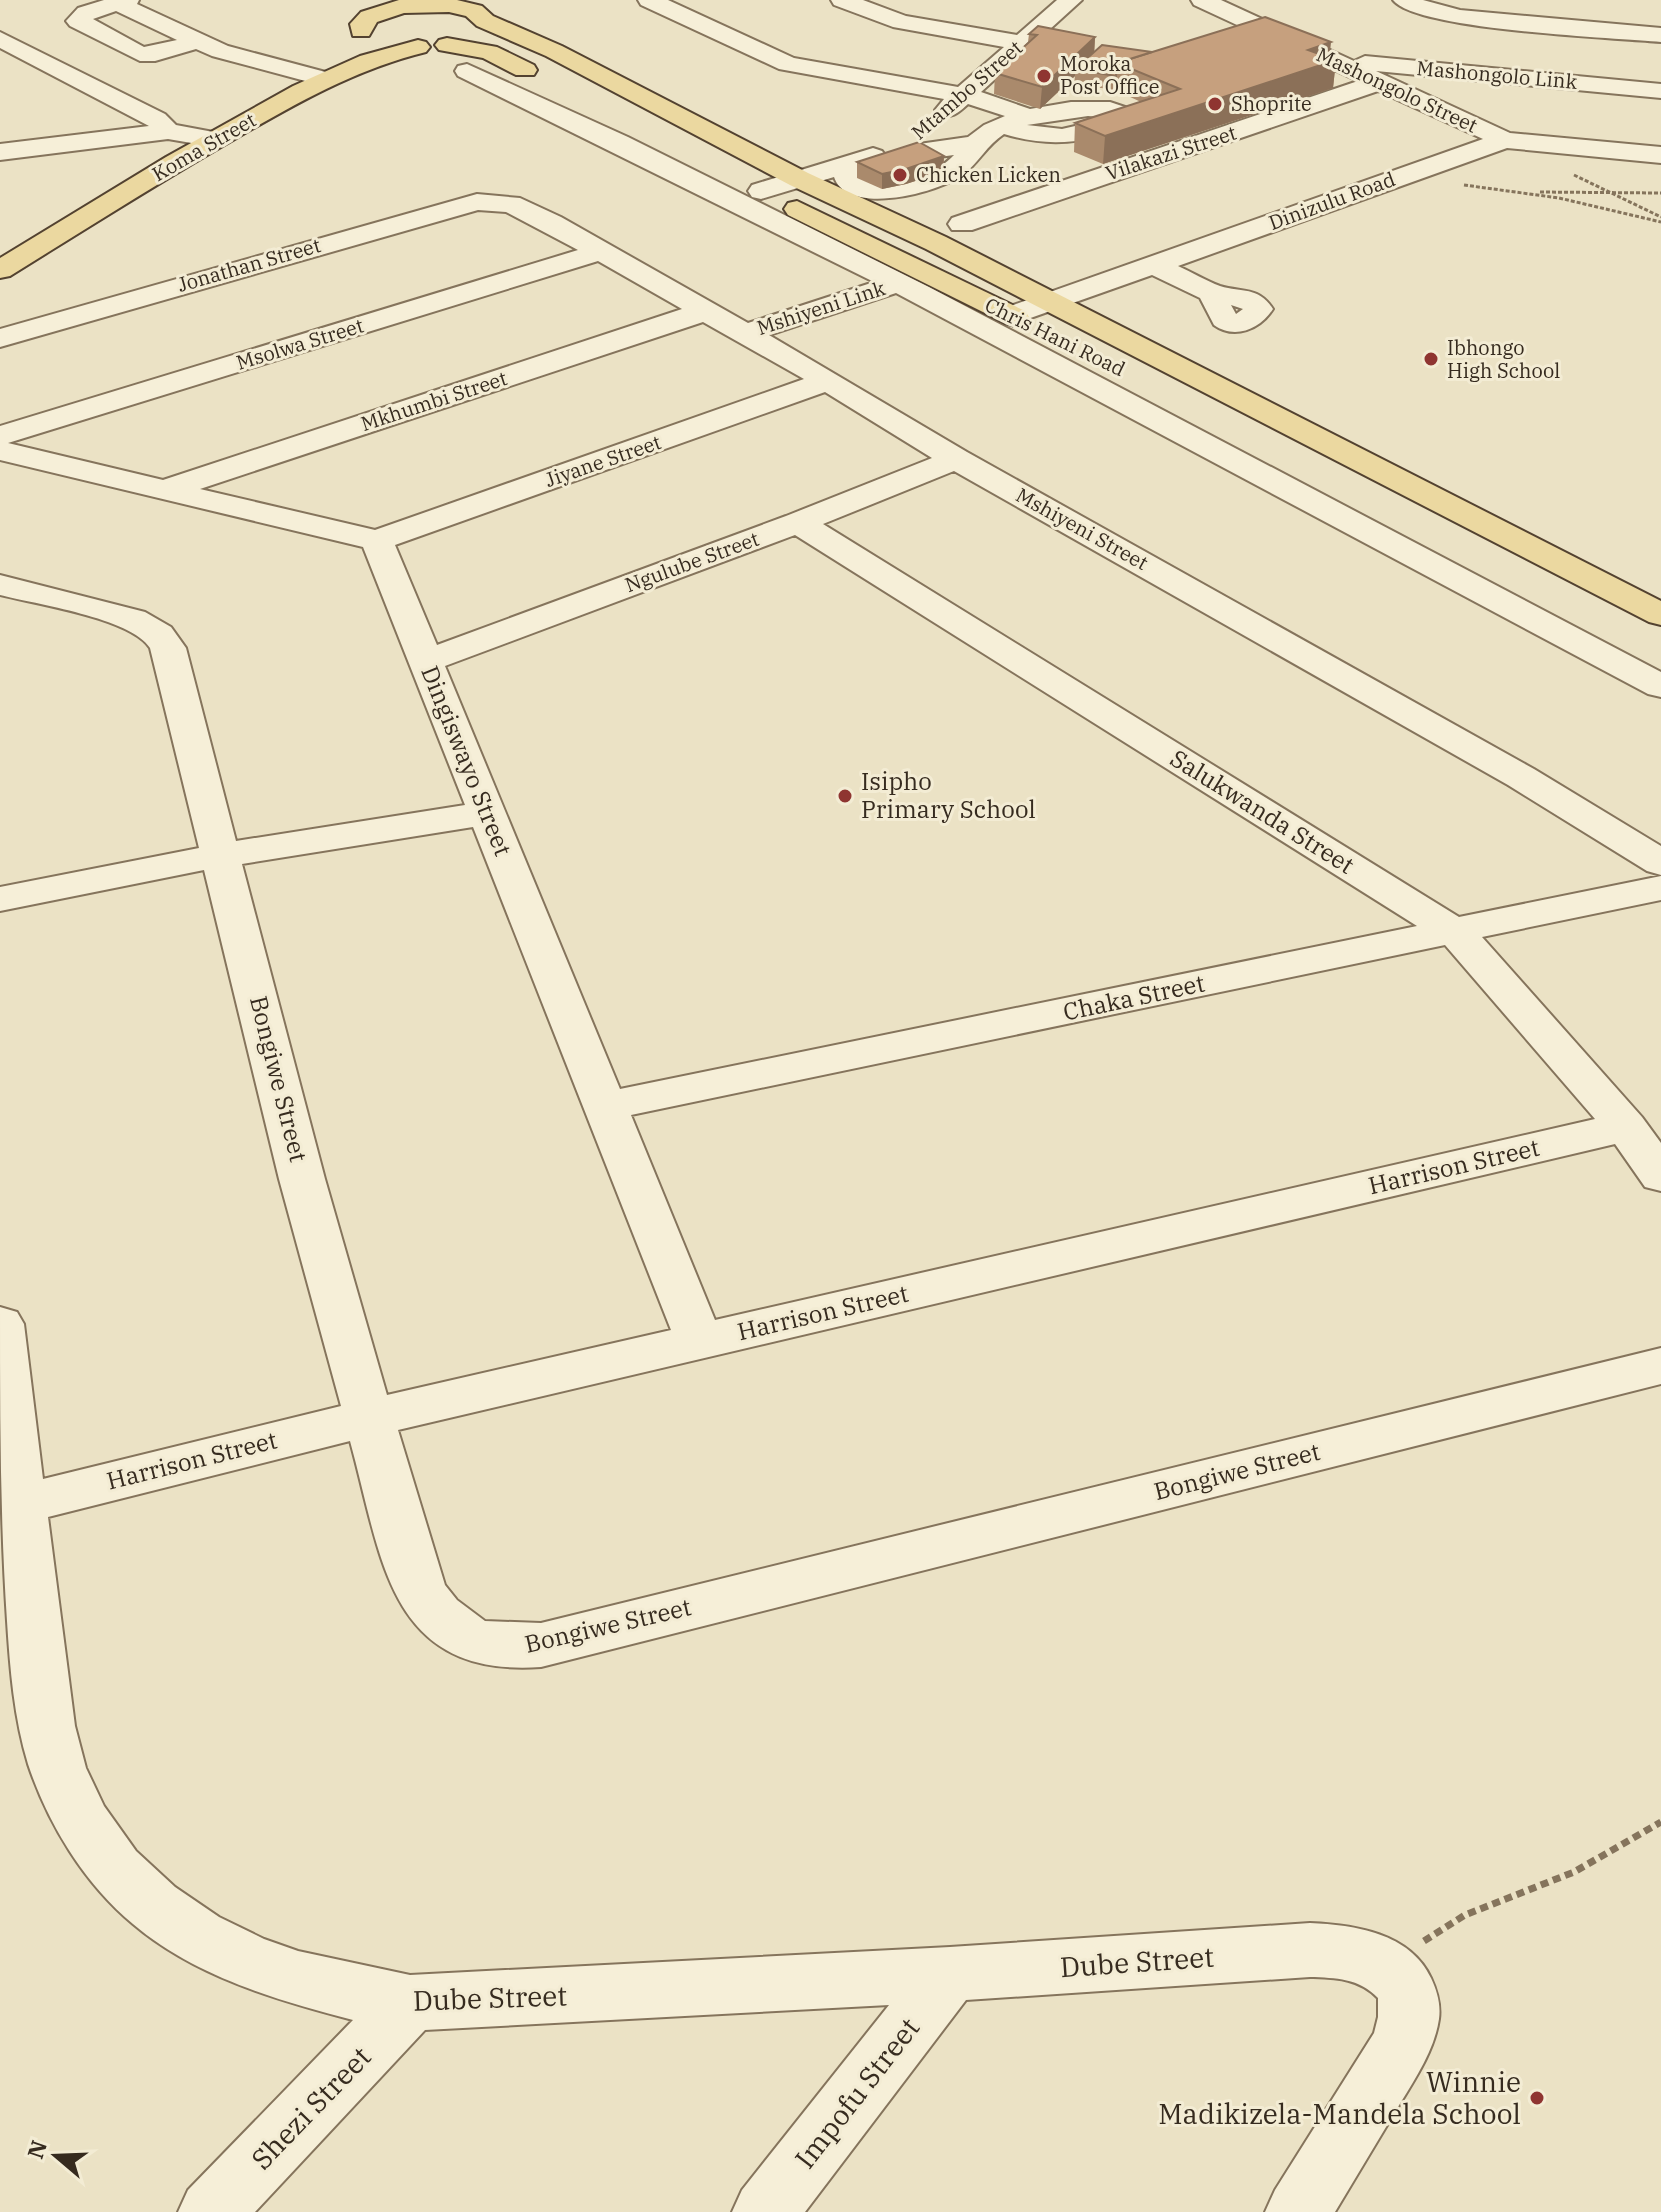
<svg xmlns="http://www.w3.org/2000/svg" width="1661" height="2212" viewBox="0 0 1661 2212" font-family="'IBM Plex Serif',serif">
	<rect width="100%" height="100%" fill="#ebe2c5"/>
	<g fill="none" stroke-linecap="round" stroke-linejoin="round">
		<defs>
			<g id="minor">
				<path d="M104,0H139L137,4L228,46L333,74L336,79L333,84L324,86L212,56L196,49L155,61H140L70,26L66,21L78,8ZM116,11L177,40L144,47L93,19Z"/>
				<path d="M638,0H668L794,58L958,87L1004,47L893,27L834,5L831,0H863L906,16L1017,35L1057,0H1082L981,92L1030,109L1071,102H1110L1128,108L1136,116L1130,127C1086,143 1049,148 1004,134C987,145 979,162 964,174C939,193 847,217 834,177L761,199L752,197L748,191L752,185L873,148L882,151L885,155L919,144L968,137L984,125L1005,116L968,104C958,113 952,119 938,115L935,110L944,99L779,69L641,5ZM1088,116L1110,118L1062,129L1027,125ZM954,155C934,176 893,190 865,180L924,159Z"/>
				<path d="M1191,0H1221L1354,61L1365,56L1661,84V98L1376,71L1510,133L1661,147V163L1507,148L1178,266C1192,272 1206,281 1220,286C1243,293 1258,286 1273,309C1260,329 1235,340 1214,325L1200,298L1152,275L1022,321L1012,324L1002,321L998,315L1002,309L1483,139L1378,91L972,230H952L948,224L952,218L1358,81L1194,5ZM1231,305L1243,309L1236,314Z"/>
				<path d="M1393,0H1423L1460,10L1661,28V42C1616,38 1415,30 1393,0Z"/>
				<path d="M0,32L165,114L176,125L224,134L228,139L224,144L215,147L168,139L0,160V144L149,126L0,48Z"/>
				<path d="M467,64L628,137L929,287L1661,672V697L1648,694L896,293L769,335L967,452L1534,769L1661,846V875L1647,871L1508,785L954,471L823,524L1459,917L1661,876V900L1482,937L1642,1117L1661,1143V1191L1645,1187L1615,1144L398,1430L445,1585L457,1600L485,1621L541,1623L1661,1348V1384L541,1667C387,1678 382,1556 350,1441L48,1517L75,1726L86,1768L104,1806L136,1851L175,1887L219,1917L264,1939L298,1951L410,1975L950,1947L1310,1923C1355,1925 1410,1933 1431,1978C1437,1991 1441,2004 1439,2019C1434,2053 1412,2083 1395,2112C1375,2145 1355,2179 1335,2212H1265L1275,2190L1374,2033L1378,2017V1998C1359,1978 1336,1978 1310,1977L966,2000L805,2212H732L742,2190L889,2005L425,2030L255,2212H178L188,2190L353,2020C276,2000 194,1976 133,1924C84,1883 48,1824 28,1764C14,1718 10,1669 7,1621C0,1516 0,1412 0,1307L17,1312L24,1324L43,1479L341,1406L279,1179L204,870L0,911V887L199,848L150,648C131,618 35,604 0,595V575L145,612L171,627L186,648L236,841L465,805L363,547L0,460V426L578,250L506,212L478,210L0,347V329L477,194L520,198L561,217L748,323L874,282L458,76L455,71L458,66ZM598,261L682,309L163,480L8,443ZM703,322L804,379L375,530L200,489ZM825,392L932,458L786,516L437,645L395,545ZM795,535L1417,926L620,1089L445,666ZM473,827L671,1330L387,1395L325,1179L242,864ZM1445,945L1595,1119L715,1320L631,1115Z"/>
			</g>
			<g id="major">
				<path d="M399,0H457L482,6L493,16L562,46L808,173L946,237L1661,601V625L1649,622L926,249L790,185L546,56L477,26L466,16L449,12L404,13L377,22L369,36H353L350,24L361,12Z"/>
				<path d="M447,38L497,47L534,65L537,70L534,75H516L483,58L439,50L435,45L439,40Z"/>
				<path d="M418,40L426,42L430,47L426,52C356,69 295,104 233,140C158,183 84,230 10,276L0,278V258L166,157L293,86L360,56Z"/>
				<path d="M797,201L1025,311L1029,317L1025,323L1015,326L1005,323L788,215L784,209L788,203Z"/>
			</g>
		</defs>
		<!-- minor casing -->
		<use href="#minor" stroke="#85745c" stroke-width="4"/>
		<!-- major casing -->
		<use href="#major" stroke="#534230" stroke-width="4"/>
		<!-- path-far1 -->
		<g stroke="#85745c" stroke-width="3" stroke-dasharray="4 2" stroke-linecap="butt">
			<path d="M1574,175L1661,217"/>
			<path d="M1464,185L1559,198L1661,222"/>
			<path d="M1540,192L1661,193"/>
		</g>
		<!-- path -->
		<path stroke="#85745c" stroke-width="7" stroke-dasharray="8 5" stroke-linecap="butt" d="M1424,1941L1465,1915L1574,1872L1661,1822"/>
		<!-- minor -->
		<use href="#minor" fill="#f6efd8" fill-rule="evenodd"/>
		<!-- major -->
		<use href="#major" fill="#ebd8a0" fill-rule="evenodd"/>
	</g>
	<!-- wall -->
	<g fill="#aa8a6c">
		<path d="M1029,34L1095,37L1094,52L1329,58L1336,60L1333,88L1103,164L1074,152L1075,123L1141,102L1115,90L1074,84L1075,76L1040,109L994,94L995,73L1028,42Z"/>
		<path d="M944,156L943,172L906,184L882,189L857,178V162Z"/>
	</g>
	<!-- shaded-wall -->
	<g fill="#8b7058">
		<path d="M1095,37L1094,58L1075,69V76L1040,109L1042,87Z"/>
		<path d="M1331,42L1329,63L1336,60L1333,88L1103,164L1105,136L1308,50Z"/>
		<path d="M944,156L943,172L906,184L882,189V174Z"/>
	</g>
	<!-- building -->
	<g fill="#c6a07e" stroke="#8b7058" stroke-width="2">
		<path d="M1265,17L1331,42L1308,50L1336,60L1105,136L1075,123L1180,89L1117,63Z"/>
		<path d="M1038,26L1095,37L1042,87L995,73L1037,35L1029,34Z"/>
		<path d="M1102,45L1152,52L1117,63L1116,76L1075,69Z"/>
		<path d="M919,142L944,156L906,169L882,174L857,162Z"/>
	</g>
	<!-- markers -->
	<g fill="#8f3531" stroke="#f3ecd4" stroke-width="3">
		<circle cx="1044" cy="76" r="8"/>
		<circle cx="1215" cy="104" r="8"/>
		<circle cx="900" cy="175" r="8"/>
		<circle cx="1431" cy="359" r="8"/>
		<circle cx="845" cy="796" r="8"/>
		<circle cx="1537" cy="2098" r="8"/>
	</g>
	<g text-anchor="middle" stroke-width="6" stroke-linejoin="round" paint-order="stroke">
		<!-- far-poi labels -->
		<g font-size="20" fill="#362b1f" stroke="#f3ecd4" text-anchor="start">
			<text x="1060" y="71">Moroka<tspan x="1060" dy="23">Post Office</tspan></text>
			<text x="1231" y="111">Shoprite</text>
			<text x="916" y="182">Chicken Licken</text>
			<text x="1447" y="355">Ibhongo<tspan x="1447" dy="23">High School</tspan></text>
		</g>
		<!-- far-street labels -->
		<g font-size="20" fill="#362b1f" stroke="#f3ecd4">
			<text transform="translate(1497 75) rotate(5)" y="7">Mashongolo Link</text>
			<text transform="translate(967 90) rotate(-41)" y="7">Mtambo Street</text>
			<text transform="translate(1397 90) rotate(25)" y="7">Mashongolo Street</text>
			<text transform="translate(204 147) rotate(-30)" y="7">Koma Street</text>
			<text transform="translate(1171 153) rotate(-18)" y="7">Vilakazi Street</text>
			<text transform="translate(1332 201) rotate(-20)" y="7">Dinizulu Road</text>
			<text transform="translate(249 265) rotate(-16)" y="7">Jonathan Street</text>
			<text transform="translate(821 308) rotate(-18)" y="7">Mshiyeni Link</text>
			<text transform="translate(1055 337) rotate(26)" y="7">Chris Hani Road</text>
			<text transform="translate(300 344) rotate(-17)" y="7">Msolwa Street</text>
			<text transform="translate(434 401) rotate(-18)" y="7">Mkhumbi Street</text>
			<text transform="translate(603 461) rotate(-19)" y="7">Jiyane Street</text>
			<text transform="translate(1082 529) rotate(29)" y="7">Mshiyeni Street</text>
			<text transform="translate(692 562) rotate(-20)" y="7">Ngulube Street</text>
		</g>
		<!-- street labels -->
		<g font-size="24" fill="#362b1f" stroke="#f3ecd4">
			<text transform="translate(466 761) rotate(68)" y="8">Dingiswayo Street</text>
			<text transform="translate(1262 812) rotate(32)" y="8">Salukwanda Street</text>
			<text transform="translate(1134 998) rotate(-12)" y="8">Chaka Street</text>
			<text transform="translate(278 1079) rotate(76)" y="8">Bongiwe Street</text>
			<text transform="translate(1454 1167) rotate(-13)" y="8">Harrison Street</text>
			<text transform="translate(823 1313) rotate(-13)" y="8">Harrison Street</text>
			<text transform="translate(192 1461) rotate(-14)" y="8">Harrison Street</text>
			<text transform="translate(1237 1472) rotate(-14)" y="8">Bongiwe Street</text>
			<text transform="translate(608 1626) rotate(-13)" y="8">Bongiwe Street</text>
		</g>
		<!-- poi labels -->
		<g font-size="24" fill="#362b1f" stroke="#f3ecd4" text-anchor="start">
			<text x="861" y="790">Isipho<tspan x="861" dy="28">Primary School</tspan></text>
		</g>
		<!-- near-street labels -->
		<g font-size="28" fill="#362b1f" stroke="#f3ecd4">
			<text transform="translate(1137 1962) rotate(-4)" y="10">Dube Street</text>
			<text transform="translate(490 1998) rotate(-2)" y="10">Dube Street</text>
			<text transform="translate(857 2093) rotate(-52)" y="10">Impofu Street</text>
			<text transform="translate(311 2108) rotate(-46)" y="10">Shezi Street</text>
		</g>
		<!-- near-poi labels -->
		<g font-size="28" fill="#362b1f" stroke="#f3ecd4" text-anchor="end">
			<text x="1521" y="2092">Winnie<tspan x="1521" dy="32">Madikizela-Mandela School</tspan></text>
		</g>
	</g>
	<!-- north arrow -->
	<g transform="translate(56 2156) rotate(289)" stroke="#f3ecd4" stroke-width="6" paint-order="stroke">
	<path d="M0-6L14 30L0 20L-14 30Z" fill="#362b1f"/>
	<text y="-12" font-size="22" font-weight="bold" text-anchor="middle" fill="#362b1f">N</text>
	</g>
</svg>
